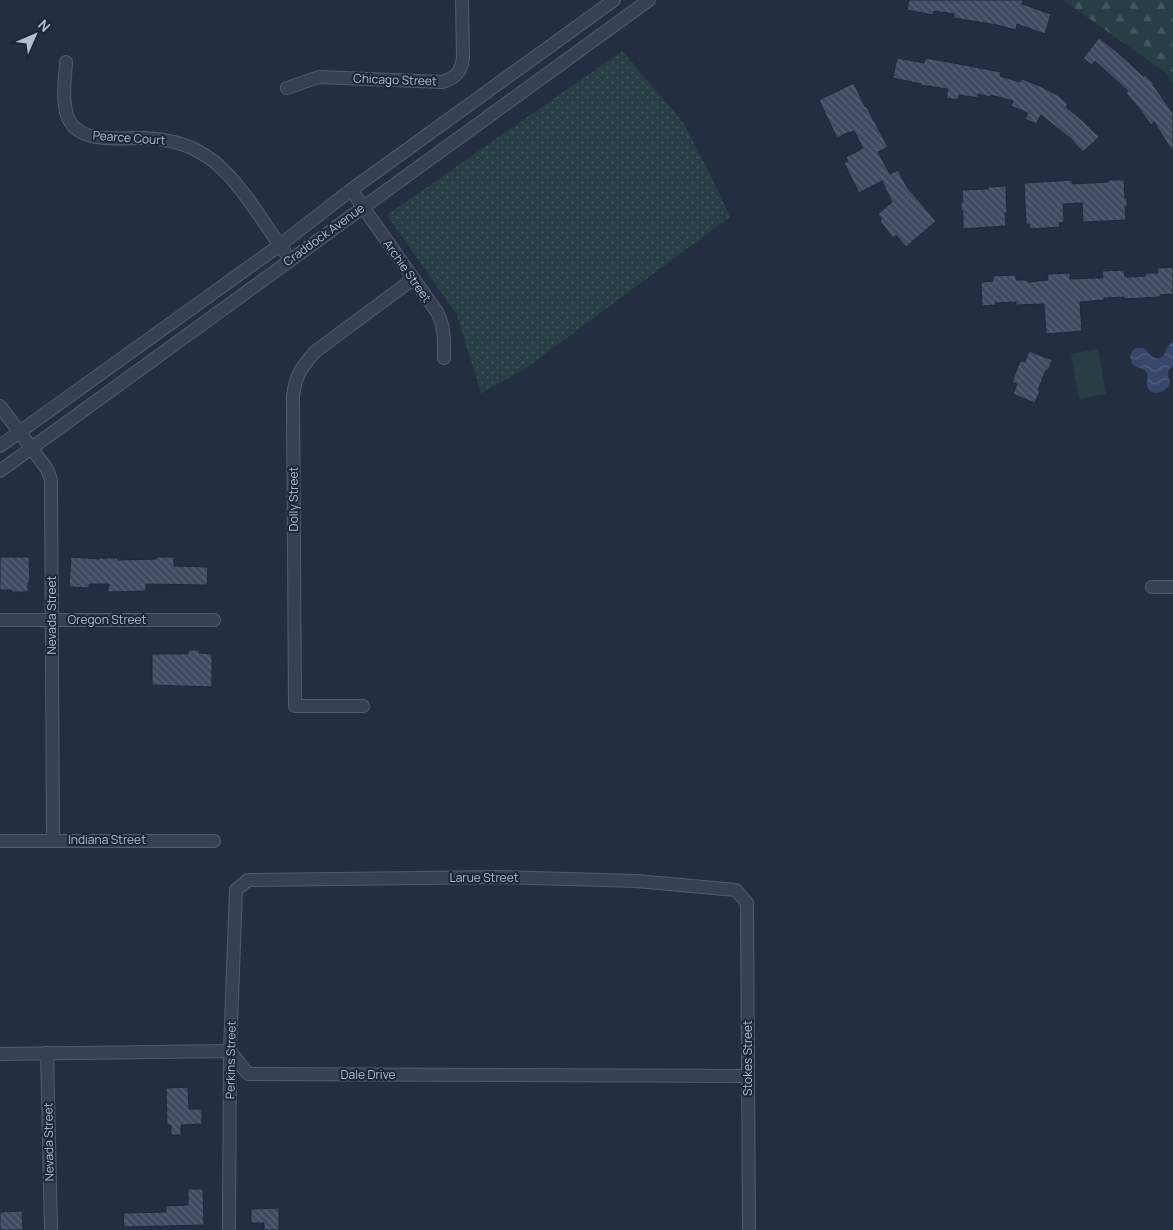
<svg xmlns="http://www.w3.org/2000/svg" width="1173" height="1230" viewBox="0 0 1173 1230" font-family="Manrope,sans-serif">
	<defs>
		<pattern id="grass-dots" width="8" height="8" patternUnits="userSpaceOnUse" patternTransform="scale(1.25)"><rect width="8" height="8" fill="#263e44"/><path d="M2 2h.1M6 6h.1" fill="none" stroke="#43585e" stroke-width="1.8" stroke-linecap="round"/></pattern>
		<pattern id="forest-firs" width="22" height="20" patternUnits="userSpaceOnUse" patternTransform="scale(1.25)"><rect width="22" height="20" fill="#263e44"/><path d="M5 1l3.5 6h-7zM16 11l3.5 6h-7z" fill="#43585e"/></pattern>
		<pattern id="water-waves" width="16" height="10" patternUnits="userSpaceOnUse" patternTransform="scale(1.25)"><rect width="16" height="10" fill="#37486b"/><path d="M0 5q4-4 8 0t8 0" fill="none" stroke="#52607f"/></pattern>
		<pattern id="building-back-hatch" width="6" height="6" patternUnits="userSpaceOnUse" patternTransform="scale(1.25)"><rect width="6" height="6" fill="#404b63"/><path d="M-1 5l2 2M0 0l6 6M5-1l2 2" fill="none" stroke="#596378"/></pattern>
	</defs>
	<rect width="100%" height="100%" fill="#242e43"/>
	<!-- grass -->
	<path fill="url(#grass-dots)" d="M622,51L682,121L708,170L730,217L522,371L481,393L457,315L387,215Z"/>
	<!-- forest -->
	<path fill="url(#forest-firs)" d="M1063,0H1173V84L1166,73Z"/>
	<!-- pitch -->
	<path fill="#263e44" d="M1098,349L1106,394L1079,399L1071,354Z"/>
	<!-- water -->
	<path fill="url(#water-waves)" d="M1173,342V367L1169,369L1168,374L1170,384C1166,392 1151,398 1147,386C1146,381 1149,378 1147,373C1144,368 1137,368 1133,365C1129,359 1129,352 1136,348H1143L1146,350L1151,356L1158,359L1164,355L1168,346Z"/>
	<!-- building -->
	<g fill="url(#building-back-hatch)" stroke="#1f283a">
		<path d="M909,0H1023L1022,4L1051,14L1045,34L1017,24L1016,30L997,25L954,18V14L934,11L933,15L907,10Z"/>
		<path d="M1099,38L1116,51L1143,76L1145,75L1154,84L1153,85L1173,113V152L1154,122L1151,125L1138,107L1126,93L1128,91L1095,61L1092,65L1083,58Z"/>
		<path d="M897,58L924,63L925,58L948,62L1001,72L1000,76L1020,82L1022,79L1042,87L1059,96L1068,104L1066,107L1082,120L1099,137L1083,152L1070,138L1041,115L1036,124L1025,119L1028,113L1011,106L1013,101L991,95L990,97L978,94V98L959,95L958,100L946,98L948,89L920,85L921,84L893,78Z"/>
		<path d="M854,83L865,107L866,106L888,147L878,152L890,174L898,170L907,187L936,221L906,247L896,235L893,238L880,221L882,219L878,214L892,202L882,181L859,193L844,163L848,161L846,157L863,148L854,131L849,133V132L837,138L819,100Z"/>
		<path d="M1072,180V184L1108,182V180H1124L1125,198H1127V207H1125L1126,220L1083,222L1082,203L1063,204L1064,222L1059,223L1060,227L1030,229L1029,224H1026L1024,183Z"/>
		<path d="M1006,186L1007,213H1005L1006,226L963,229V211H961V202H963L962,190L988,189V187Z"/>
		<path d="M1173,267V294L1160,295V297L1124,299V297L1104,298V300L1080,302L1082,331L1046,334L1044,304L1016,305V302L995,303L996,305L982,306L981,282L993,281V276L1016,275V280H1027L1028,282L1048,280V274L1070,273V279L1092,278H1103L1102,271L1124,270L1125,277L1146,276V273H1158L1157,268Z"/>
		<path d="M1029,351L1052,360L1048,371L1046,370L1038,390L1040,391L1035,403L1013,394L1017,384L1012,382L1020,361L1025,362Z"/>
		<path d="M0,557H29L30,582H28V592H12V590H0Z"/>
		<path d="M71,557L99,559V558H118V560L156,559V557H174V566L208,567L207,585L146,584V591L108,592L109,584H89V588L69,587Z"/>
		<path d="M188,650H199V653L212,654V687L152,685V654H188Z"/>
		<path d="M188,1087L189,1109H202V1124L181,1125V1135H171V1125H167L166,1088Z"/>
		<path d="M188,1189H203L204,1225L124,1227L123,1213L166,1212V1206L188,1205Z"/>
		<path d="M279,1208V1230H264V1223H251V1209Z"/>
		<path d="M22,1211L23,1230H0V1212Z"/>
	</g>
	<g fill="none" stroke-linecap="round" stroke-linejoin="round">
		<defs>
			<g id="minor">
				<path d="M66,62C65,79 62,99 67,115C77,146 121,137 145,138C162,139 181,142 196,150C203,154 212,159 218,165C245,189 263,223 285,252"/>
				<path d="M287,88L319,77L442,82C456,78 461,72 463,58L462,0"/>
				<path d="M351,190L437,312C445,327 444,341 444,358"/>
				<path d="M0,406L47,469L51,480L53,840"/>
				<path d="M0,446L280,245L351,190L614,0"/>
				<path d="M0,471L649,0"/>
				<path d="M1152,587H1173"/>
				<path d="M0,620H214"/>
				<path d="M363,706H295L293,397C295,376 302,366 316,351L413,279"/>
				<path d="M0,841H214"/>
				<path d="M47,1053L51,1230"/>
				<path d="M0,1054L230,1051L248,1074L748,1076"/>
				<path d="M229,1230L230,1051L236,890L248,880L501,877L636,881L736,890L747,903L749,1230"/>
			</g>
		</defs>
		<!-- minor casing -->
		<use href="#minor" stroke="#535c6d" stroke-width="14"/>
		<!-- minor -->
		<use href="#minor" stroke="#384153" stroke-width="12"/>
	</g>
	<g text-anchor="middle" stroke-width="4" stroke-linejoin="round" paint-order="stroke">
		<!-- street labels -->
		<g font-size="12" fill="#b5bccd" stroke="#1d2638">
			<text transform="translate(395 80) rotate(2)" y="4">Chicago Street</text>
			<text transform="translate(129 138) rotate(4)" y="4">Pearce Court</text>
			<text transform="translate(324 235) rotate(-36)" y="4">Craddock Avenue</text>
			<text transform="translate(407 271) rotate(55)" y="4">Archie Street</text>
			<text transform="translate(294 499) rotate(-90)" y="4">Dolly Street</text>
			<text transform="translate(52 615) rotate(-90)" y="4">Nevada Street</text>
			<text x="107" y="624">Oregon Street</text>
			<text x="107" y="844">Indiana Street</text>
			<text x="484" y="882">Larue Street</text>
			<text transform="translate(748 1058) rotate(-90)" y="4">Stokes Street</text>
			<text transform="translate(231 1060) rotate(-89)" y="4">Perkins Street</text>
			<text x="368" y="1079">Dale Drive</text>
			<text transform="translate(49 1142) rotate(-91)" y="4">Nevada Street</text>
		</g>
	</g>
	<!-- north arrow -->
	<g transform="translate(35 35) rotate(45)" stroke="#1d2638" stroke-width="4" paint-order="stroke">
	<path d="M0-4L9 19L0 12L-9 19Z" fill="#b5bccd"/>
	<text y="-8" font-size="14" font-weight="bold" text-anchor="middle" fill="#b5bccd">N</text>
	</g>
</svg>
